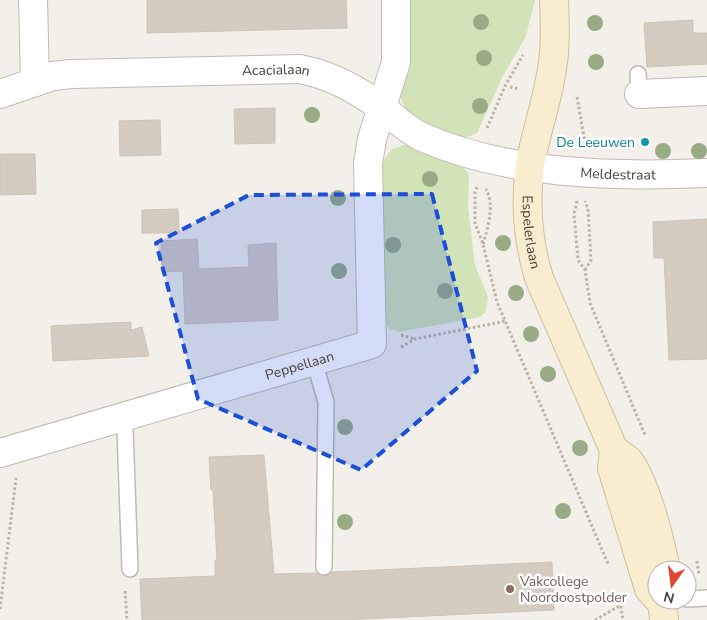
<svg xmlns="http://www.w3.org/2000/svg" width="707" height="620" viewBox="0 0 707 620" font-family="'Nunito Sans',sans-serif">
	<rect width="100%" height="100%" fill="#f3f0ea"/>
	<!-- green -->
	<g fill="#d2e3b8">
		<path d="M407,0H535L526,36L502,78L477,133L465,138L440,131L407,111L401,99Z"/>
		<path d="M407,144L460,163L469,174L468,207L475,265L488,297L486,311L480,317L399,332L390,329L385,323L380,165L392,149Z"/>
	</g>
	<!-- building -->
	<g fill="#d4ccc1" stroke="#cec3b5">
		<path d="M147,0H346L347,28L147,33Z"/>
		<path d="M693,20V33H707V64L647,67L644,23Z"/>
		<path d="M275,108V143L235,144L234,109Z"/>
		<path d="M160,120L161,155L120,156L119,121Z"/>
		<path d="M0,154H35L36,194L0,195Z"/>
		<path d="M178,209L179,233H142V210Z"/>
		<path d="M707,219V359L669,360L664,258H654L653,222Z"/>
		<path d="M197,239L199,269L249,267L248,245L276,243L278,320L185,324L183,271L162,272L161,241Z"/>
		<path d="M131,322V330L142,327L149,356L53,361L51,326Z"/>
		<path d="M264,455L274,574L317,573L324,576L332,572L552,562L554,610L342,620H142L140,579L215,576V561L217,560L213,490H211L209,457Z"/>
	</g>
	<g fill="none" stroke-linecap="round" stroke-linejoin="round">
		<defs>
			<g id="service">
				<path d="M638,74L639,94"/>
				<path d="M314,361L326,402L324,567"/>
				<path d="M122,417L125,430L130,569"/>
				<path d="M687,599L707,598"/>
			</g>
			<g id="minor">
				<path d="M33,0L35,82"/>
				<path id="s1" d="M0,94L53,76L71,74L300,69C331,75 357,89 382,108C395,118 407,130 422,137C508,175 614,177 707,173"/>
				<path d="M639,94L707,91"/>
				<path id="s2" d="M0,453L372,344L368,163L372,139L396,62V0"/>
			</g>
			<g id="secondary">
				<path id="s3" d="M554,0C555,27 556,53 550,80C545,108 535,136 530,165C525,202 528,242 539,278L614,450L612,468L649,589L657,598"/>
				<path d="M614,450C619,454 626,457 630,462C647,487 660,540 666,570"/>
				<path d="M662,600L664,620"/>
			</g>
		</defs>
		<!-- service casing -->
		<use href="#service" stroke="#c1bab1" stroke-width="18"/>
		<!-- minor casing -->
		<use href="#minor" stroke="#c1bab1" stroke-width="30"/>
		<!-- secondary casing -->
		<use href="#secondary" stroke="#cebf9f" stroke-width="30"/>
		<!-- path -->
		<g stroke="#beb2a1" stroke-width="3" stroke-dasharray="2.5 2.5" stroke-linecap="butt">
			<path d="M510,87L520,89"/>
			<path d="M577,97L585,143"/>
			<path d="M487,128L505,86L523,55"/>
			<path d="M477,187L475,192V223L483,244L497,302L608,564"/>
			<path d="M577,201L574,214L578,260L585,270L590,303L645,435"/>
			<path d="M483,244C488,227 495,205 486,189"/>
			<path d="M585,270L591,260L588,209L585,201"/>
			<path d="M401,335L415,339"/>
			<path d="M401,347L415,339L506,321"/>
			<path d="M697,561L699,575"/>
			<path d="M125,591L127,620"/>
			<path d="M620,601L623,620"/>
			<path d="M0,609L16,478"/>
			<path d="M595,620L621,605"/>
		</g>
		<!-- service -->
		<use href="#service" stroke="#fff" stroke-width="15"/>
		<!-- minor -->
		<use href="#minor" stroke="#fff" stroke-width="28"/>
		<!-- secondary -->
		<use href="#secondary" stroke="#f9edcf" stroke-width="28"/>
	</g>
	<!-- trees -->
	<g fill="#98ab85">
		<circle cx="481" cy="22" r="8"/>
		<circle cx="595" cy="23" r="8"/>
		<circle cx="484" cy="58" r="8"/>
		<circle cx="596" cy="62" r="8"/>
		<circle cx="480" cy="106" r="8"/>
		<circle cx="312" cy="115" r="8"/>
		<circle cx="663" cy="151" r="8"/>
		<circle cx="699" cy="151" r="8"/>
		<circle cx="430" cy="179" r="8"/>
		<circle cx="338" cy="198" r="8"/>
		<circle cx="503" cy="243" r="8"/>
		<circle cx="393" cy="245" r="8"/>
		<circle cx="339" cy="271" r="8"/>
		<circle cx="445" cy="291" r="8"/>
		<circle cx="516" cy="293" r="8"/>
		<circle cx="531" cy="334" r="8"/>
		<circle cx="548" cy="374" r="8"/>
		<circle cx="345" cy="427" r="8"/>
		<circle cx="580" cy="448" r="8"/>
		<circle cx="563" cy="511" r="8"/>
		<circle cx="345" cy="522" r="8"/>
	</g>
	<!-- marked area -->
	<path fill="#1d4ed8" fill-opacity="0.2" stroke="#1d4ed8" stroke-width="4" stroke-dasharray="10 6" stroke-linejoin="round" d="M432,194L477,371L361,470L198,399L156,243L249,195Z"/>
	<!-- markers -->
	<circle fill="#0f9aa8" stroke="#fff" stroke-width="2" cx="645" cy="142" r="5"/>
	<circle fill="#8d6e63" stroke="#fff" stroke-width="2" cx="510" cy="589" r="5"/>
	<g text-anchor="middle" stroke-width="5" stroke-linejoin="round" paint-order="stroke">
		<!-- street labels -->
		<g font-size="14" fill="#474139" stroke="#fff">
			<text dy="5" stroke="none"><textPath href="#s1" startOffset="279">Acacialaan</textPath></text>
			<text dy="5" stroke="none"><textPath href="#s1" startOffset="645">Meldestraat</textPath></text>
			<text dy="5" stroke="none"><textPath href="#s3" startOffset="235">Espelerlaan</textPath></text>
			<text dy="5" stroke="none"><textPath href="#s2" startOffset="312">Peppellaan</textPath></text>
		</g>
		<!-- culture labels -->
		<g font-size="14" fill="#0d838f" stroke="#fff" text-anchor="end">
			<text x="635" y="147">De Leeuwen</text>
		</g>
		<!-- education labels -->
		<g font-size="14" fill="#785e54" stroke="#fff" text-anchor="start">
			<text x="520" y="586">Vakcollege<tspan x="520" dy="16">Noordoostpolder</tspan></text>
		</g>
	</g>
	<!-- north arrow -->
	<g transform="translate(672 585) rotate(194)"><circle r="24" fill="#ffffff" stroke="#b5b3b0"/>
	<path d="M0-4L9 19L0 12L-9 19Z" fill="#e24533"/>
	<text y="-8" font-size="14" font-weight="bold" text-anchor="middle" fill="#474139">N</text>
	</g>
</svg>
